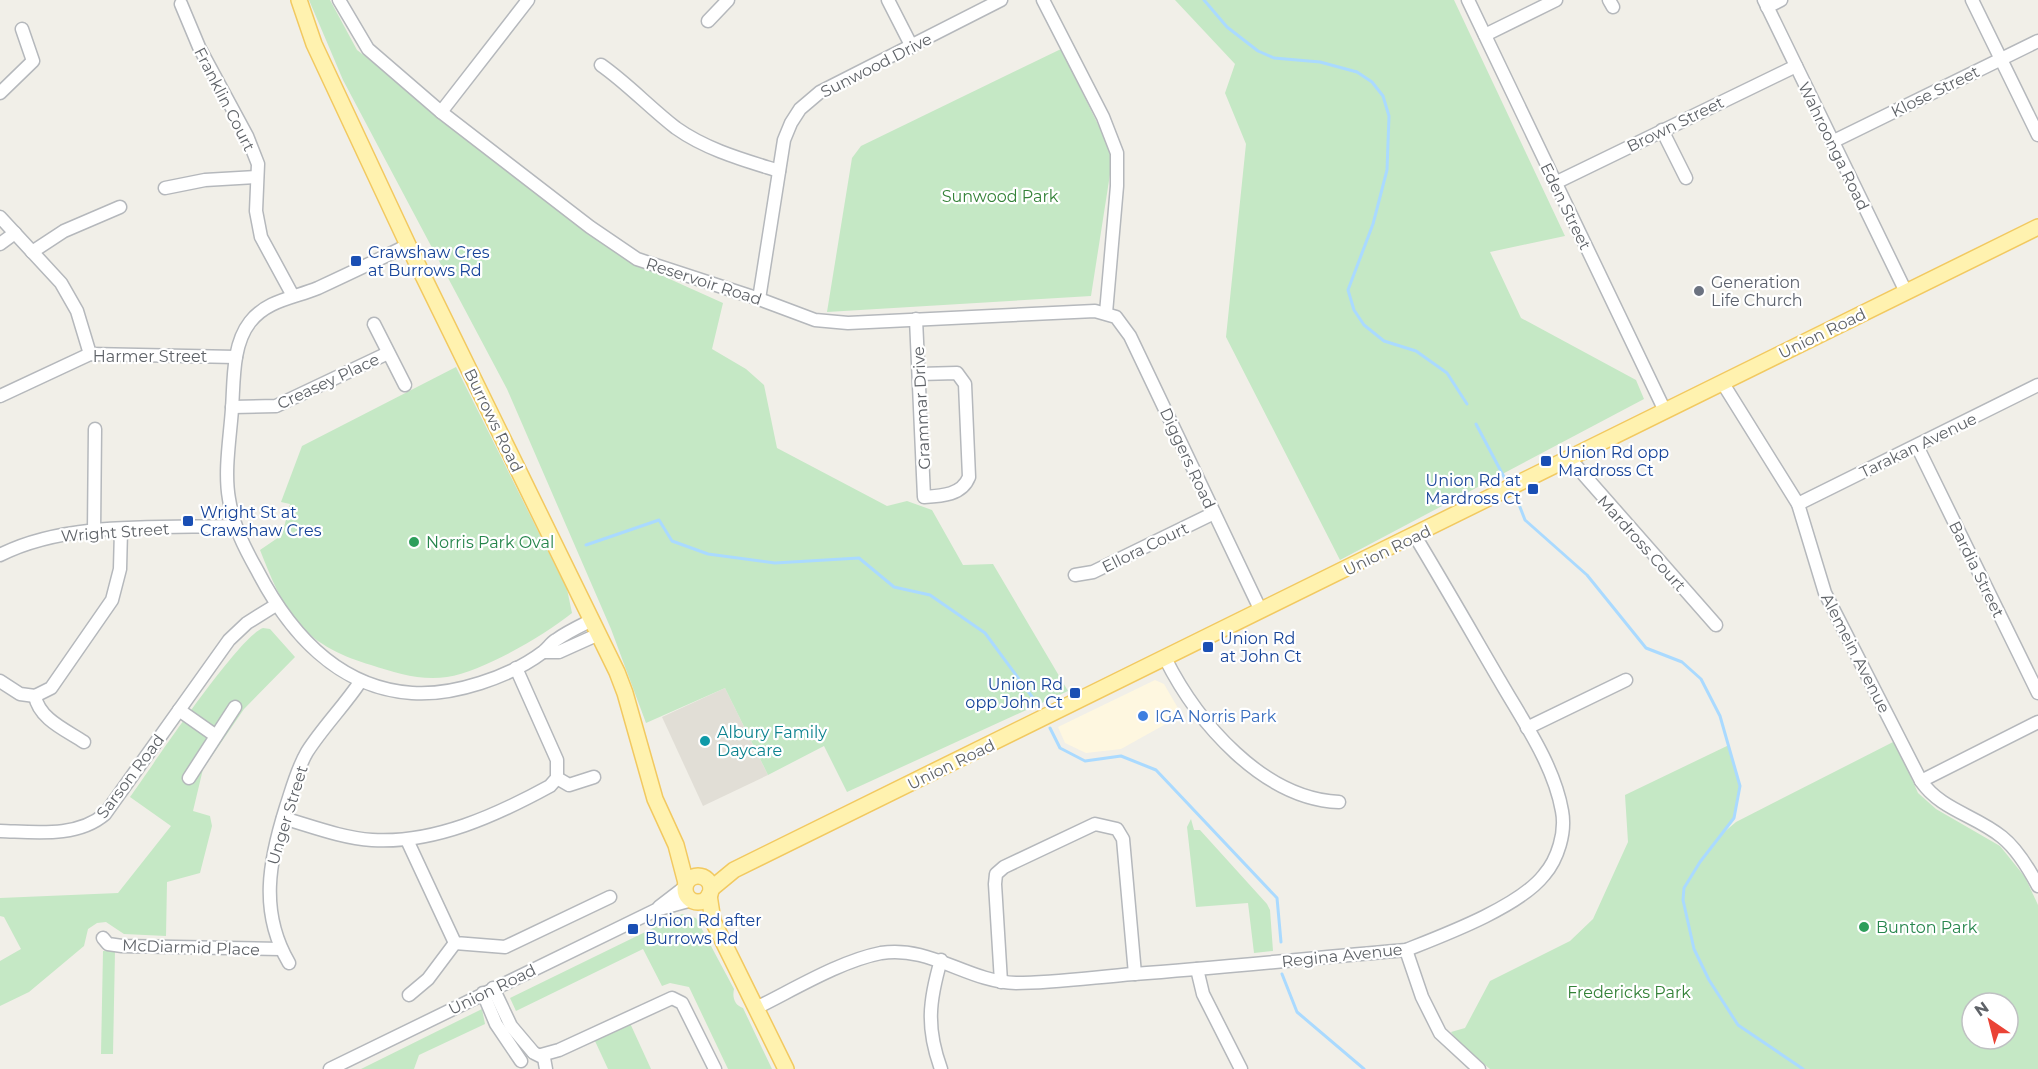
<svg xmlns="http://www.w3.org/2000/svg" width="2038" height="1069" viewBox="0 0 2038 1069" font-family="Montserrat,sans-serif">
	<rect width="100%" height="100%" fill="#f1efe8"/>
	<!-- commercial -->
	<path fill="#fef7e0" d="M1155,680L1164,684L1182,715L1121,749L1086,753L1065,743L1058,727Z"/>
	<!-- education -->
	<path fill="#e1ded6" d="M725,688L768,775L703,806L662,717Z"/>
	<!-- green -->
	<g fill="#c5e8c5" fill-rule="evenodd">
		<path d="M309,0H330L357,50L634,263L723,303L712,349L746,369L764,385L777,448L887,506L907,501L932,510L963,565L993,564L1068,691L847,792L824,746L768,775L725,688L646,723L611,629L507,389L343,80Z"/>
		<path d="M1175,0H1454L1565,236L1490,252L1521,318L1636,380L1644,399L1340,560L1226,337L1246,144L1225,93L1235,64Z"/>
		<path d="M1061,49L1113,155L1091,296L827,312L852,158L861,146Z"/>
		<path d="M456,367L567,589L572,613C543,636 484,671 447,677C421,681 396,673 371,665C344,657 317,645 298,623C280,602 270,575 260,550L282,535L290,504L281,502L302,446Z"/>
		<path d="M263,628L270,629L295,657L244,709L203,769L193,811L210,816L212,826L200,873L167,882L166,936L124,934L106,922L97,923L88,929L84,946L29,992L0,1006V961L21,949L4,917L0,916V898L118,893L171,826L130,797C151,768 238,637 263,628Z"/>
		<path d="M1895,741L1918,793L1936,809L2000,846L2025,877L2038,905V1069H1490L1460,1044L1451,1032L1465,1028L1490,981L1570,941L1593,919L1628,842L1625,795L1729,745L1740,786L1734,818L1723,833L1736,822ZM1972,1003H2008V1039H1972Z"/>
		<path d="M1191,819L1194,830H1200L1267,904L1270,910L1273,951L1254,953L1248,903L1196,907L1187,827Z"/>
		<path d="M682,914L696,918L734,989C732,998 735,1005 743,1008L772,1069H728L689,987L670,983L662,986L643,949L516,1011L510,998Z"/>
		<path d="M103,951H115L113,1054H101Z"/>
		<path d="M482,1009L485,1024L419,1055L414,1069H361Z"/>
		<path d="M629,1021L651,1069H608L595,1041Z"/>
	</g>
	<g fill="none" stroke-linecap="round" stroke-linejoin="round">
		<!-- stream -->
		<g stroke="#aadaff" stroke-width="3">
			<path d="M1204,0L1227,27L1258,51L1274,58L1320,62L1357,72L1372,82L1383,96L1389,116L1387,170L1373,224L1348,290L1354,310L1364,325L1384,341L1416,351L1447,373L1467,404"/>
			<path d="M1476,424L1504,477"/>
			<path d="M1518,502L1525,520L1587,575L1646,648L1682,662L1701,679L1720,716L1740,786L1734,818L1700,862L1684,888L1683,900L1694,949L1709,980L1738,1025L1803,1069"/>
			<path d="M586,545L659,520L672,541L708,554L775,563L859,558L894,587L930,595L985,633L1041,709"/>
			<path d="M1050,728L1060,748L1085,761L1121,756L1156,770L1277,898L1281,942"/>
			<path d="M1282,974L1297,1012L1364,1069"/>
		</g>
		<defs>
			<g id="minor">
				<path d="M339,0L368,49L441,112L590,227L637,259L759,299L815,320L848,323L1095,311L1116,317L1130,336L1261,611"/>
				<path d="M888,0L912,47"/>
				<path d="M1043,0L1103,117L1117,153V186L1106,313"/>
				<path d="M1468,0L1665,411"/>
				<path d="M1609,0L1613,7"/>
				<path d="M1764,0L1906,292"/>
				<path d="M1972,0L2038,135"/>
				<path d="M181,4L199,47L247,136L258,164L256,211L261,237L293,296"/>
				<path d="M1767,7L1781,0"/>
				<path d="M708,21L728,0"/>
				<path d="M1485,35L1556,0"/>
				<path d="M601,65C628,84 650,108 676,128C707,150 744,160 779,171"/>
				<path d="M0,93L33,61L22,29"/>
				<path d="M441,112L528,0"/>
				<path d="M1662,130L1686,178"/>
				<path d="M1832,142L2038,41"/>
				<path d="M1555,183L1796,66"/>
				<path d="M165,188L205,180L257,177"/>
				<path d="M0,217L61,283L77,311L90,354"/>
				<path d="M0,244L15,233"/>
				<path d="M408,245C378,260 348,274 318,288C294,298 267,300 250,322C232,345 234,381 232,409C230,438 224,471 229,499C233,525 244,547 257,570C289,632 338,688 412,693C453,696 510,677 543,652C548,648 551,643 556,640C567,632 580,626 592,620"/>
				<path d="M32,252L64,231L120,207"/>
				<path d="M759,299L784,140L791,123L800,109L820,92L1001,0"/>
				<path d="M916,319L924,497C942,496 962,495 969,477L965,384L957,373L919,374"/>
				<path d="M374,324L405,385"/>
				<path d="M1722,382L1798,504L1825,593L1921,781C1941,810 1975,815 2002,837C2017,849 2029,869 2038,886"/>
				<path d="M0,396L90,354L236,357"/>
				<path d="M232,407L276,406L388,353"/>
				<path d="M1917,446L2038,693"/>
				<path d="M1570,459L1716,625"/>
				<path d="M1798,504L2038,385"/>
				<path d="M94,532L95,429"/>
				<path d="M0,555C66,521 161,528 234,526"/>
				<path d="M1075,575L1093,572L1214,513"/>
				<path d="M544,652H559L599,634"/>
				<path d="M1165,658C1197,722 1263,799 1339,802"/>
				<path d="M0,681L20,694L35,696L51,688L112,600L120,569L121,530"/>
				<path d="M35,696C39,719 66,730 84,742"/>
				<path d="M179,710L216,736"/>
				<path d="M1527,728L1626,680"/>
				<path d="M189,778L235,707"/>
				<path d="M557,778L569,785L594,777"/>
				<path d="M1921,781L2038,722"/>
				<path d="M283,818C311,826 342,838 372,840C434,844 497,815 550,786L557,778V760L516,668"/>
				<path d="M0,831C35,832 77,838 105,814L229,640L247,623L276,605"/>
				<path d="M407,840L455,943L505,947L610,897"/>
				<path d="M659,907L685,887"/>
				<path d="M103,938L108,944L122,946L281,949"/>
				<path d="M1406,950L1422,997L1440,1033L1479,1069"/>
				<path d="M941,960C929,1001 926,1028 941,1069"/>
				<path d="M289,963C259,912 269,861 286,807C292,789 297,769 307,752C323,727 344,706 360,682"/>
				<path d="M1197,969L1203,994L1241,1069"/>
				<path d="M1001,982L995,884L996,874L1004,867L1095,824L1117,829L1123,839L1135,974"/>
				<path d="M493,988L511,1026L533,1052"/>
				<path d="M483,993L496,1024L521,1061"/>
				<path d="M409,995L428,979L455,943"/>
				<path d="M756,1008C793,990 840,961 881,953C930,945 968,982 1016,983C1055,983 1095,977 1134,974C1225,967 1315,958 1406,950C1444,935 1519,907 1544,875C1558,859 1566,832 1562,811C1554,765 1523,721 1500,681C1472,633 1444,584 1415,536"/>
				<path d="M534,1053L544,1058L546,1069"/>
				<path d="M541,1055L559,1050L672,998L682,1003L715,1069"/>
				<path d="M330,1069L656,910L692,900"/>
			</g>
			<g id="major">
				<path d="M299,0L314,44L408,245L617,672L625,693L655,799L676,845L686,883"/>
				<circle cx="698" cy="889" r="13"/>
				<path d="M711,889L734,870L2038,227"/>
				<path d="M709,895L713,921L786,1069"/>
			</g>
		</defs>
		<!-- minor casing -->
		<use href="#minor" stroke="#b5b8bc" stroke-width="15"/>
		<!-- major casing -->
		<use href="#major" stroke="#f2c960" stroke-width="18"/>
		<!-- minor -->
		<use href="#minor" stroke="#fff" stroke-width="12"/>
		<!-- major -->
		<use href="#major" stroke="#fff2af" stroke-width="15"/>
	</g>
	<!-- markers -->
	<g fill="#1a4fb4" stroke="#fff" stroke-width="2">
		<rect x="350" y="255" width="12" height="12" rx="3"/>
		<rect x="1540" y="455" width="12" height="12" rx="3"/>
		<rect x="1527" y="483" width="12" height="12" rx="3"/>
		<rect x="182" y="515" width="12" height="12" rx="3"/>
		<rect x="1202" y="641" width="12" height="12" rx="3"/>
		<rect x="1069" y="687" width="12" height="12" rx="3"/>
		<rect x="627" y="923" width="12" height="12" rx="3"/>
	</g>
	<circle fill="#6b7280" stroke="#fff" stroke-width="2" cx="1699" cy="291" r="6"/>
	<g fill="#2e9e5b" stroke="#fff" stroke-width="2">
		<circle cx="414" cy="542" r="6"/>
		<circle cx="1864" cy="927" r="6"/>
	</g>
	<circle fill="#3f7fe0" stroke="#fff" stroke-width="2" cx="1143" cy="716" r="6"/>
	<circle fill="#0f9aa8" stroke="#fff" stroke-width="2" cx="705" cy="741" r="6"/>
	<g text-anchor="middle" stroke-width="4.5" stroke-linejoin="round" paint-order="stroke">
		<!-- street labels -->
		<g font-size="16" fill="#5f6368" stroke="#fff">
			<text transform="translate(876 65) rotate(-27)" y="6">Sunwood Drive</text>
			<text transform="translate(1935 91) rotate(-26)" y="6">Klose Street</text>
			<text transform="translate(225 99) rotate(63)" y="6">Franklin Court</text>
			<text transform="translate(1675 124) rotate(-26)" y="6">Brown Street</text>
			<text transform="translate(1834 146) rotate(64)" y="6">Wahroonga Road</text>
			<text transform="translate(1566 206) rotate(64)" y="6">Eden Street</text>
			<text transform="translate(704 281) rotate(18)" y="6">Reservoir Road</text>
			<text transform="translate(1822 333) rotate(-26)" y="6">Union Road</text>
			<text x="150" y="362">Harmer Street</text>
			<text transform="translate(328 381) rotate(-25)" y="6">Creasey Place</text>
			<text transform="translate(921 408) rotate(-93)" y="6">Grammar Drive</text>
			<text transform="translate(494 420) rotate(64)" y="6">Burrows Road</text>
			<text transform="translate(1918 445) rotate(-26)" y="6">Tarakan Avenue</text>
			<text transform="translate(1188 458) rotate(65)" y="6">Diggers Road</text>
			<text transform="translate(115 532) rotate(-4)" y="6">Wright Street</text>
			<text transform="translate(1642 543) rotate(48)" y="6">Mardross Court</text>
			<text transform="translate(1145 547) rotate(-26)" y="6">Ellora Court</text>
			<text transform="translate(1387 550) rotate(-26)" y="6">Union Road</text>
			<text transform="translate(1977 569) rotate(64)" y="6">Bardia Street</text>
			<text transform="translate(1856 653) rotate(63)" y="6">Alemein Avenue</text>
			<text transform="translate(951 764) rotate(-26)" y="6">Union Road</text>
			<text transform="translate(130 776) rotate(-53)" y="6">Sarson Road</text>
			<text transform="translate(287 815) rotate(-73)" y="6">Unger Street</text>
			<text transform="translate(191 947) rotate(2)" y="6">McDiarmid Place</text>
			<text transform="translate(1342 955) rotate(-6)" y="6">Regina Avenue</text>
			<text transform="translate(492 989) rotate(-26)" y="6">Union Road</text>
		</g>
		<!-- park labels -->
		<g font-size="16" fill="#348238" stroke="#fff">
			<text x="1000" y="202">Sunwood Park</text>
			<text x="1629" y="998">Fredericks Park</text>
		</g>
		<!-- transit labels -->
		<g font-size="16" fill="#164399" stroke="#fff" text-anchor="start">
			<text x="368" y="258">Crawshaw Cres<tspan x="368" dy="18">at Burrows Rd</tspan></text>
			<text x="1558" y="458">Union Rd opp<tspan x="1558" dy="18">Mardross Ct</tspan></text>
			<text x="1521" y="486" text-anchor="end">Union Rd at<tspan x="1521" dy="18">Mardross Ct</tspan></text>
			<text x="200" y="518">Wright St at<tspan x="200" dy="18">Crawshaw Cres</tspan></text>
			<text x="1220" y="644">Union Rd<tspan x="1220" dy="18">at John Ct</tspan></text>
			<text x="1063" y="690" text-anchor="end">Union Rd<tspan x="1063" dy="18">opp John Ct</tspan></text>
			<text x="645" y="926">Union Rd after<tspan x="645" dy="18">Burrows Rd</tspan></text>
		</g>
		<!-- worship labels -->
		<g font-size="16" fill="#5b616d" stroke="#fff" text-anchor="start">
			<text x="1711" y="288">Generation<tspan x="1711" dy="18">Life Church</tspan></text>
		</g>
		<!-- leisure labels -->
		<g font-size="16" fill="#27864d" stroke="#fff" text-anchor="start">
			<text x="426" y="548">Norris Park Oval</text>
			<text x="1876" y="933">Bunton Park</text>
		</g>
		<!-- shop labels -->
		<g font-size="16" fill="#366cbe" stroke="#fff" text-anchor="start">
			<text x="1155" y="722">IGA Norris Park</text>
		</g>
		<!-- culture labels -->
		<g font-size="16" fill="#0d838f" stroke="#fff" text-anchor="start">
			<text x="717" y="738">Albury Family<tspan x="717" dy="18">Daycare</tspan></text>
		</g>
	</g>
	<!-- north arrow -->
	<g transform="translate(1990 1021) rotate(325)"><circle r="28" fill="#ffffff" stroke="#bfc1c3" stroke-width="1.5"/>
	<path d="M0-4.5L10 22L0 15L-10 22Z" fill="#ea4335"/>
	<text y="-9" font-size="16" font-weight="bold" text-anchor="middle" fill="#5f6368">N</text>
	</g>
</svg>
